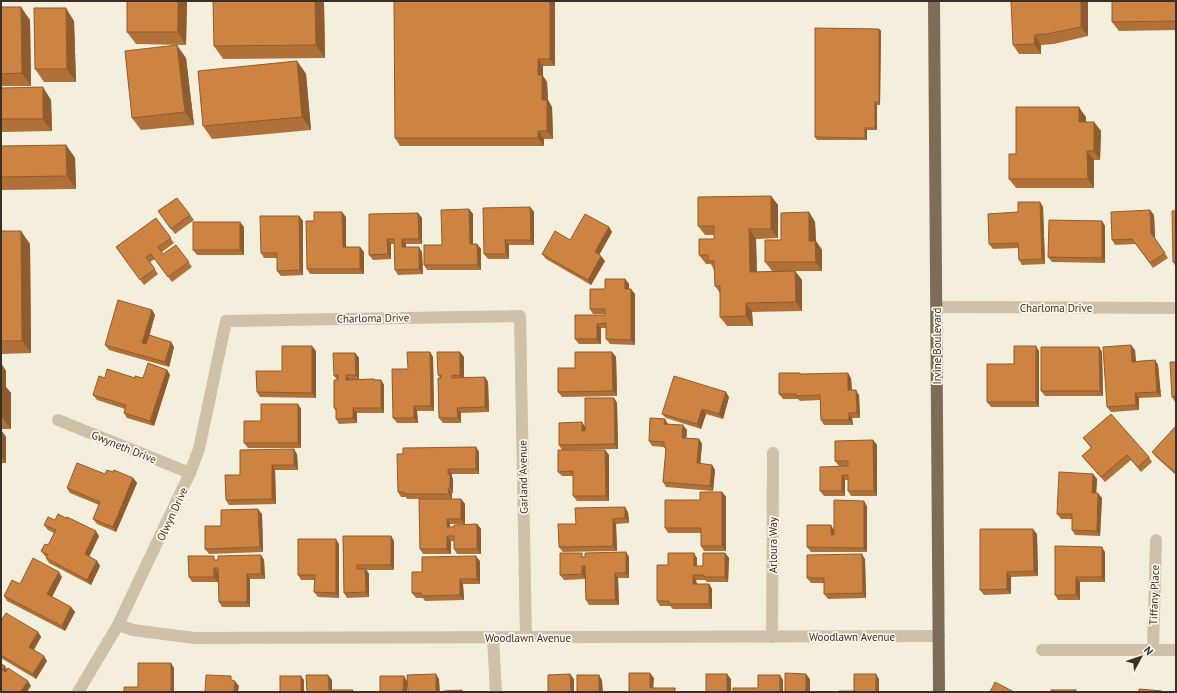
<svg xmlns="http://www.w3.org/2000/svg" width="1177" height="693" viewBox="0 0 1177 693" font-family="'PT Sans',sans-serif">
	<rect width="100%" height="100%" fill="#f4eedc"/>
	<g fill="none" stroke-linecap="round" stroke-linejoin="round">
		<!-- street -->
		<g stroke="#cdc1a7" stroke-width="12">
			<path d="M937,307L1176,308"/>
			<path d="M58,420L190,473"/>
			<path d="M118,625L133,630L194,638L939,636"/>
			<path d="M772,637L773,453"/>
			<path d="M493,638L496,692"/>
			<path d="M1042,650H1176"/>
			<path d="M1153,650L1156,540"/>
			<path d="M78,692L118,625L190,473L199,449L226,321L520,316L526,638"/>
		</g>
		<!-- primary -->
		<path stroke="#7c6c58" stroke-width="12" d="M934,1L939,692"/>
	</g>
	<!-- wall -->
	<g fill="#b07138">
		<path d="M187,1L186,45L136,44L127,32Z"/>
		<path d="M213,1H322L324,3L325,58L223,59L214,46Z"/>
		<path d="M394,1H554L555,2V66H543V76L547,82L548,100L552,107L553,139H544V146H400L395,138Z"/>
		<path d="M1088,1V36L1054,44L1041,45V54H1019L1013,45Z"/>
		<path d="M1176,1V30L1119,31L1112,22Z"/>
		<path d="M1,7L30,20L31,86H1Z"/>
		<path d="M74,21L76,82H44L35,69Z"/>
		<path d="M879,29L881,31L880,105H877V130H867V140H817L815,137Z"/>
		<path d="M186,58L194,125L141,130L132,118Z"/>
		<path d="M297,61L306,74L311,130L212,139L203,126Z"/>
		<path d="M1,88L51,100L52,131L1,132Z"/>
		<path d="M1086,117V122H1094L1101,131L1100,160H1094V188H1016L1009,179L1016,154Z"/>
		<path d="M66,145L75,158L76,189L1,190V146Z"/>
		<path d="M771,196L778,205V238L756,239L757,272L772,271L765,262L781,240L809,212L815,222L816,241L822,250V271H795L802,280V311L752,312L753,326H727L720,317V293L715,286L714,270L711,264H706L699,255L714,239V235H705L698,226Z"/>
		<path d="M177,198L194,220L175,234L158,211Z"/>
		<path d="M1040,202L1043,207L1045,264L1022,265L1019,260L1018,248L993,249L989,244L1018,212Z"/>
		<path d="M530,207L534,212V245H509V259H488L484,254Z"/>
		<path d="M469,209L473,214V244H477L481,249V270H427L424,265L442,245Z"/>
		<path d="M1150,210L1154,215L1155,238L1168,258L1153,268L1136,244L1115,245L1112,240Z"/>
		<path d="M1176,211V267L1173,262Z"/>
		<path d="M418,213L422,218V244H406V247L422,252L423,274L398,275L395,270L394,244H391V259L373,260L369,255Z"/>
		<path d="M299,216L303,221V275L281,276L277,271V258H264L261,253Z"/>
		<path d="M346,217V247L364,252V274H310L307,269L314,221Z"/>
		<path d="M156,218L174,243L162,252L163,254L176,245L192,267L172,282L155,259L150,262L158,274L144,285L116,247Z"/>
		<path d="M1102,221L1105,226V263L1052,262L1048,257Z"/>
		<path d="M244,227V255H197L193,250Z"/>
		<path d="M609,227L612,232L599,255L605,261L591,285L546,259L542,254L570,240Z"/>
		<path d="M1,231L30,244L31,353L1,354Z"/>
		<path d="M625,279L629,284V289L635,294V345L610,344L606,339V328H601V344H579L575,339L605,315V314H593L590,309L605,289Z"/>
		<path d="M152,310L155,315L149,335L171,342L174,347L169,367L109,350L105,345Z"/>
		<path d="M1099,347L1102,352L1103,396H1045L1041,391Z"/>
		<path d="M1135,350L1136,361L1155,360L1158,365L1161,397L1139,398V410L1111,412L1107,407Z"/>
		<path d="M316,351V398L260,397L257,392L282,371Z"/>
		<path d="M1039,351V407H991L987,402L1014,364Z"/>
		<path d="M430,352L433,357L434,411H417L418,423H397L393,418L408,369Z"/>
		<path d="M460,352L464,357V378L485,377L488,382L489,412L461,413V423H443L439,418L440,378L438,375Z"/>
		<path d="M612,352L616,357L617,396L562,397L558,392L575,368Z"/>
		<path d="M355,353L359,358V379L381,380L384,385V413H357V423L339,424L336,419V411L334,408L337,380L334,376Z"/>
		<path d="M1176,362V402H1175L1172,397Z"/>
		<path d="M1,363L6,371V387L11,393V429H1Z"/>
		<path d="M167,370L170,375L154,426L127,418L124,413L125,409L97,400L93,395L105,378H143Z"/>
		<path d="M801,374L851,378L852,390L859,395L860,418H852L853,425H824L821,420L820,400L800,401L798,399H783L779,394Z"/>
		<path d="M729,397L723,419L706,414L701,429L666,418L662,414Z"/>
		<path d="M614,398L617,403L618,449L562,450L559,445L582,422L585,427Z"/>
		<path d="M298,404L301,409V448H248L244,443Z"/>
		<path d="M668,424L687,430L686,438L699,439L702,444L700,464L712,465L715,470L713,491L666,487L663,482L666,450L664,447L652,446L649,441Z"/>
		<path d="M1176,426V475L1156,457L1152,452Z"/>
		<path d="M1,430L6,437V463H1Z"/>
		<path d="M1083,438L1149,457L1152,462L1141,472L1131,460L1105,482L1086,461L1082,456L1091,448Z"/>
		<path d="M873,440L877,445V496H851L848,491V480H845V496H824L820,491L848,466H839L835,461Z"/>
		<path d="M476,447L479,452V474H452V477L453,479V493H452V499H461L465,504V524H450V527L477,524L481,529V554H457L454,549V541H451V554H423L420,549L419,499H407L406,497H401L398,492L403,454Z"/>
		<path d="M605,450L609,455V501H577L573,496V476H562L558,472Z"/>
		<path d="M297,454L298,470H275L276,504L229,505L226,500L240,475Z"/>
		<path d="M113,472L133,478L137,483L116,532L97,524L93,519L99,505L70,493L67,488Z"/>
		<path d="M1093,474L1097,479L1096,493L1102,498L1100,536L1075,535L1072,530V519H1061L1057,514Z"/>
		<path d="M722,492L726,497V551H704L701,546V533H668L665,528L700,500Z"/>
		<path d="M867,506V552H811L807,547L834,530Z"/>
		<path d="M628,512L629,523L616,524L617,551L563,552L559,547L576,524Z"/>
		<path d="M262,514L263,552L209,554L205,549L221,526Z"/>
		<path d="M55,520L99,536L89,557L97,561L100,566L91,585L49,563L46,558V557L45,556L41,551L48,545L54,533L48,530L44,525Z"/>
		<path d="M1037,534L1038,576L1011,577V594L984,595L980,590Z"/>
		<path d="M343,536H391L394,541V570H367L369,574V597L347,598L344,593Z"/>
		<path d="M339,544V598L318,597L314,592L315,580H301L298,575Z"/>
		<path d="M626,552L629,557V578H618L619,605H589L586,600L585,579L564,580L560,575L585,557Z"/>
		<path d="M1105,552V582H1080V600H1058L1055,595Z"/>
		<path d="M725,553L729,558L728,582H707L705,580H696L697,584H709L712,589V609H673L670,606H660L657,601L668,565L697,558V566H703Z"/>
		<path d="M261,555L264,560L265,579H250V607H222L219,602L218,573V582H192L189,577L217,560Z"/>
		<path d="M865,559L866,598L828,599L824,594V583H811L807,578Z"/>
		<path d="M480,561V584H463L464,600L425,601L423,598H416L412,593L422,572Z"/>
		<path d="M62,577L52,597L71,607L75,612L65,631L7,601L4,596L20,584Z"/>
		<path d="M1,621L38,632L41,637L34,650L47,661L36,679L1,658Z"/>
	</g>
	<!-- shaded-wall -->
	<g fill="#905c2e">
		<path d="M178,1H187L186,45L178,32Z"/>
		<path d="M315,1H322L324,3L325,58L316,45Z"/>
		<path d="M550,1H554L555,2V66L550,59Z"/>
		<path d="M1081,1H1088V36L1081,27Z"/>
		<path d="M21,7L30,20L31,86L22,73Z"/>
		<path d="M66,8L74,21L76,82L67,69Z"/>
		<path d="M879,29L881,31L880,105L879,102Z"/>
		<path d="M1035,35L1041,45V54L1034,44Z"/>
		<path d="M177,45L186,58L194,125L185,112Z"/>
		<path d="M538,59L543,66V76L547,82L548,100L552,107L553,139L547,131L538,75Z"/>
		<path d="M297,61L306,74L311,130L302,117Z"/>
		<path d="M43,87L51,100L52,131L43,119Z"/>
		<path d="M875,102L877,105V130L875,128Z"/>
		<path d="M1079,107L1086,117V131L1079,122Z"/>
		<path d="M1094,122L1101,131L1100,160L1094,151Z"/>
		<path d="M865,128L867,130V140L865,138Z"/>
		<path d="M538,131L544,139V146L538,138Z"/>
		<path d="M66,145L75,158L76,189L67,176Z"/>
		<path d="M1087,151L1094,160V188L1088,179Z"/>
		<path d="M771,196L778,205V238L771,229Z"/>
		<path d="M1040,202L1043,207L1045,264L1042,259Z"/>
		<path d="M530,207L534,212V245L531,240Z"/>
		<path d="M469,209L473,214V249L470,244Z"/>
		<path d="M1150,210L1154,215L1155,238L1151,233Z"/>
		<path d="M342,212L346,217V252L343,247Z"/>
		<path d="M809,212L815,222L816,241L822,250V271L816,262L809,241Z"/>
		<path d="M418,213L422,218V244L419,239Z"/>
		<path d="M299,216L303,221V275L300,270Z"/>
		<path d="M1102,221L1105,226V263L1102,258Z"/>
		<path d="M240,222L244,227V255L240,250Z"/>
		<path d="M609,227L612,232L598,257L595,252Z"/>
		<path d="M749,229L756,239L757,281L750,272Z"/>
		<path d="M21,231L30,244L31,353L22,341Z"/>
		<path d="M387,239L391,244V259L388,254Z"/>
		<path d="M402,239L406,244V252L402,247Z"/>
		<path d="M505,240L509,245V259L506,254Z"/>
		<path d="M477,244L481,249V270L478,265Z"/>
		<path d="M360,247L364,252V274L360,269Z"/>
		<path d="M419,247L422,252L423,274L419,269Z"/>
		<path d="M601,256L605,261L591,285L588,280Z"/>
		<path d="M795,271L802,280V311L796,302Z"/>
		<path d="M625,279L629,284V294L625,289Z"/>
		<path d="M631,289L635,294V345L631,340Z"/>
		<path d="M746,303L752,312L753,326L746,316Z"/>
		<path d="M152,310L155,315L146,348L142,343Z"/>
		<path d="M597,324L601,328V344L597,339Z"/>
		<path d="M171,342L174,347L169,367L165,362Z"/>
		<path d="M1131,345L1135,350L1136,367L1132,362Z"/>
		<path d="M312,346L316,351V398L312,393Z"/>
		<path d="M1036,346L1039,351V407L1036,402Z"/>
		<path d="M1099,347L1102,352L1103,396L1100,391Z"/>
		<path d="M430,352L433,357L434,411L431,406Z"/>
		<path d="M460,352L464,357V381L460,376Z"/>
		<path d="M612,352L616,357L617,396L613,391Z"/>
		<path d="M355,353L359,358V380L356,375Z"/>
		<path d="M1155,360L1158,365L1161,397L1157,392Z"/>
		<path d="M1,363L6,371V387L11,393V429L2,417Z"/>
		<path d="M167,370L170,375L154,426L150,421Z"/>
		<path d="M848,373L851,378L852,395L848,390Z"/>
		<path d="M346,375L350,380H346Z"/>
		<path d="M485,377L488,382L489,412L485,407Z"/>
		<path d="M381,380L384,385V413L381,408Z"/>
		<path d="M856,390L859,395L860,418L857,413Z"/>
		<path d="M726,392L729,397L723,419L719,414Z"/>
		<path d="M1135,393L1139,398V410L1136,405Z"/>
		<path d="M614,398L617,403L618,449L615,444Z"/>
		<path d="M298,404L301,409V448L298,443Z"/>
		<path d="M414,406L417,411L418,423L414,418Z"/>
		<path d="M353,408L357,413V423L353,418Z"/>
		<path d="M457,408L461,413V423L458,418Z"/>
		<path d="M702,409L706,414L701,429L697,424Z"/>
		<path d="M849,413L852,418L853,425L849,420Z"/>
		<path d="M665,419L668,424H664Z"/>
		<path d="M582,422L585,427V436L582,431Z"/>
		<path d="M683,425L687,430L686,443L682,438Z"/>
		<path d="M1,430L6,437V463L1,455Z"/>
		<path d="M699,439L702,444L700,468L697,463Z"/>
		<path d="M873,440L877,445V496L874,491Z"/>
		<path d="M476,447L479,452V474L476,469Z"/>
		<path d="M294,449L297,454L298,470L294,465Z"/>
		<path d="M605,450L609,455V501L606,496Z"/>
		<path d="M272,465L275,470L276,504L272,499Z"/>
		<path d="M712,465L715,470L713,491L710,486Z"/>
		<path d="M448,469L452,474V477L453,479V493L450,488Z"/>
		<path d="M1093,474L1097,479L1096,498L1092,493Z"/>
		<path d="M842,475L845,480V496L842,491Z"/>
		<path d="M133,478L137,483L116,532L113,527Z"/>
		<path d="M448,488L452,493V499L449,494Z"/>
		<path d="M722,492L726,497V551L722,546Z"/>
		<path d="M1098,493L1102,498L1100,536L1097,531Z"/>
		<path d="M461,499L465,504V524L461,519Z"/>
		<path d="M864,501L867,506V552L864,548Z"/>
		<path d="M625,507L628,512L629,523L625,518Z"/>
		<path d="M258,509L262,514L263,552L260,547Z"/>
		<path d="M447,519L450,524V532L447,527Z"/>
		<path d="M613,519L616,524L617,551L613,546Z"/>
		<path d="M477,524L481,529V554L477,549Z"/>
		<path d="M831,525L834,530V540L831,535Z"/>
		<path d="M1033,529L1037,534L1038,576L1034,571Z"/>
		<path d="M96,531L99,536L88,559L85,554Z"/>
		<path d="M391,536L394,541V570L391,565Z"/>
		<path d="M447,536L451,541V554L447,549Z"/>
		<path d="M336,539L339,544V598L336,593Z"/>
		<path d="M1102,547L1105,552V582L1102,577Z"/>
		<path d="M626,552L629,557V578L626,573Z"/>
		<path d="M694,553L697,558V571L694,566Z"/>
		<path d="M725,553L729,558L728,582L725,577Z"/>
		<path d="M862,554L865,559L866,598L863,593Z"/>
		<path d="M261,555L264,560L265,579L261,574Z"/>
		<path d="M476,556L480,561V584L477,579Z"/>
		<path d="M97,561L100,566L91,585L87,580Z"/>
		<path d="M582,566L585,571V579L582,574Z"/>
		<path d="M214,568L218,573V582L214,577Z"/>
		<path d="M365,569L369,574V597L366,592Z"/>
		<path d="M59,572L62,577L51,599L47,594Z"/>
		<path d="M1007,572L1011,577V594L1007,589Z"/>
		<path d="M615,573L618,578L619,605L615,600Z"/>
		<path d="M247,574L250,579V607L247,602Z"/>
		<path d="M693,575L696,580L697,589L693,584Z"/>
		<path d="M1076,577L1080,582V600L1076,595Z"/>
		<path d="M460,579L463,584L464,600L460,595Z"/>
		<path d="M709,584L712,589V609L709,604Z"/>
		<path d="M71,607L75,612L65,631L62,626Z"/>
		<path d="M38,632L41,637L32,652L29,647Z"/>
		<path d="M44,656L47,661L36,679L33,674Z"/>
		<path d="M171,663L174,668V692H171Z"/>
		<path d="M5,666L8,671L6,675L2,670Z"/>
		<path d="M650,673L654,678L653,692L650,688Z"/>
		<path d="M436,674L439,679L440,692H436Z"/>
		<path d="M570,674L574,679V692H571Z"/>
		<path d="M727,674L731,679V692H727Z"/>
		<path d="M806,674L810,679V692H806Z"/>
		<path d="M876,674L879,679V692H876Z"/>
		<path d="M328,675L332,680V692L329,690Z"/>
		<path d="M599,675L602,680L603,692H599Z"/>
		<path d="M780,675L783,680V692H780Z"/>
		<path d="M301,676L304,680V692H301Z"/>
		<path d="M404,676L407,681V692H403Z"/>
		<path d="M28,681L31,686L27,692H20Z"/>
		<path d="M235,681L239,686L238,692H234Z"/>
	</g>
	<!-- building -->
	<g fill="#cd8341" stroke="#905c2e">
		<rect x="127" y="1" width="51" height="31"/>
		<path d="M213,1H315L316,45L214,46Z"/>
		<path d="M394,1H550V59H538V75H542V100H547V131H538V138H395Z"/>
		<path d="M1011,1H1081V27L1047,34L1035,35L1034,44L1013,45Z"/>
		<path d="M1112,1H1176V21L1112,22Z"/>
		<path d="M1,7H21L22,73L1,74Z"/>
		<path d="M34,8H66L67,69H35Z"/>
		<path d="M815,28L879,29V102H875V128H865V138L815,137Z"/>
		<path d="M177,45L185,112L132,118L125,51Z"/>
		<path d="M297,61L302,117L203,126L198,71Z"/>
		<path d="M43,87V119H1V88Z"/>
		<path d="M1016,107H1079V122H1094V151H1087L1088,179H1009V154H1016Z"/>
		<path d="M66,145L67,176L1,177V146Z"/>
		<path d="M771,196V229H749L750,272L795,271L796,302L746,303V316L720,317V286H715L714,261H708V255H699V239H714V226H698V197Z"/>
		<path d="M177,198L190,215L171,229L158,211Z"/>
		<path d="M1018,202H1040L1042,259L1019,260L1018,243L989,244L988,214L1018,212Z"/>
		<path d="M530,207L531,240H505L506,254H484L483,208Z"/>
		<path d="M469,209L470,244H477L478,265H424V245H442L441,210Z"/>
		<path d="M1150,210L1151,233L1165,253L1150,263L1132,239L1112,240L1111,212Z"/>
		<path d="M1172,211H1176V262H1173Z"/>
		<path d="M314,212H342L343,247H360V269H307L306,221H314Z"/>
		<path d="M809,212V241H815L816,262H765V240H781V213Z"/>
		<path d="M418,213L419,239H402V247H419V269L395,270L394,239H387L388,254L369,255V214Z"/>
		<path d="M585,214L609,227L595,252L601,256L588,280L542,254L555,231L570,240Z"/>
		<path d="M260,216H299L300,270L277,271V253H261Z"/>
		<path d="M156,218L171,238L158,247L163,254L176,245L189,262L168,277L151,254L146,257L155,269L140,280L116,247Z"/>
		<path d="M1049,220L1102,221V258L1048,257Z"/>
		<rect x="193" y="222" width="47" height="28"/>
		<path d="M1,231H21L22,341H1Z"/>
		<path d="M605,279H625V289H631V340L606,339V323L597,324V339H575V315H605V309H590V289H605Z"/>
		<path d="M118,300L152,310L142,343L146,344L149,335L171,342L165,362L105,345Z"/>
		<path d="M1131,345L1132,362L1155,360L1157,392L1135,393L1136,405L1107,407L1103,347Z"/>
		<path d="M282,346H312V393L257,392L256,371H282Z"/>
		<path d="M1014,346H1036V402H987V364H1014Z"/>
		<path d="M1041,347H1099L1100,391H1041Z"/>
		<path d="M407,352H430L431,406H414V418H393L392,369H408Z"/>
		<path d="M437,352H460V376L452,375V378L485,377V407L457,408L458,418H439L438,378H441V375H438Z"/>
		<path d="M575,352H612L613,391L558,392V368H575Z"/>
		<path d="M333,353H355L356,375H346V380L374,379V380H381V408H353V418L336,419V408H334V380H338V375L334,376Z"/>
		<path d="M1170,362H1176V396L1172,397Z"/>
		<path d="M148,363L167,370L150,421L124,413L126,405L93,395L99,376L105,378L107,369L135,378V376L143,378Z"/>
		<path d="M779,373H800V374L848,373V390H856L857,413H849V420H821L820,395L796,396V394H779Z"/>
		<path d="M674,376L726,392L719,414L702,409L697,424L662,414Z"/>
		<rect x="1" y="380" width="1" height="37"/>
		<path d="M585,398H614L615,444L559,445V423L582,422V431H585Z"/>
		<path d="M261,404H298V443H244V421H261Z"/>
		<path d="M1111,414L1149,457L1138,467L1127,455L1101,477L1082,456L1092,447L1083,438Z"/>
		<path d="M650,418L665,419L664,424L683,425L682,438L699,439L697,463L712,465L710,486L663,482L666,448L664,447V442L649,441Z"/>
		<path d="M1176,426V473L1152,452Z"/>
		<path d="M873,440L874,491H848V475H842V491H820V467L848,466V461H835V441Z"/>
		<path d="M476,447V469H448V474H450V488H448L449,494H404V492H398L397,454H403V448Z"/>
		<path d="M294,449V465H272V499L226,500L225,475H240V450Z"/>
		<path d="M558,450H605L606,496H573V471L558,472Z"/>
		<path d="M77,463L105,474L107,470L113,472L114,470L133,478L113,527L93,519L100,502L67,488Z"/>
		<path d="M1059,472L1093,474L1092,493H1098L1097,531L1072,530V514H1057Z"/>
		<path d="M700,492H722V546H701V528H665V500H700Z"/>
		<path d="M419,499H461V519H447V527H454V525L477,524V549H454V536H447V549H420Z"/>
		<path d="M834,500L864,501V548L807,547V525H831V535H834Z"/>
		<path d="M625,507V518L613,519V546L559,547L558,524H576L575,508Z"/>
		<path d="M258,509L260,547L205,549V526H221V510Z"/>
		<path d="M58,514L66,518L67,517L96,531L85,554L97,561L87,580L46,558L48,555L41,551L45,544L48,545L56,530L44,525L48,517L55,520Z"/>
		<path d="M980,529H1033L1034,571L1007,572V589L980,590Z"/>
		<path d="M343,536H391V565H357V569H365L366,592L344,593Z"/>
		<path d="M298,539H336V593L314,592L315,575H298Z"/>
		<path d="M1055,546L1102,547V577H1076V595H1055Z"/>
		<path d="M626,552V573H615V600H586L585,566H582V574L560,575V553H582V557H585V553Z"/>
		<path d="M668,553H694V566H703V553H725V577H704V575H693V584H709V604H669V601H657V565H668Z"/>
		<path d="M862,554L863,593L824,594V578H807V555Z"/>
		<path d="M261,555V574H247V602H219L218,568H214V577H189L188,556H214V560H218V556Z"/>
		<path d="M476,556L477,579H460V595L422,596L421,593H412V572H422V557Z"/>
		<path d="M33,558L59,572L47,594L71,607L62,626L4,596L12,580L20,584Z"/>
		<path d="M6,613L38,632L29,647L44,656L33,674L1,655V621Z"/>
		<path d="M138,663H171V692H124V687H138Z"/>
		<path d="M1,664L5,666L2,670L6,672L8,668L28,681L20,692H5L1,689V681L2,679L1,678Z"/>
		<path d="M629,673H650V688H675V692H629Z"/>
		<path d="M785,673L806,674V692H785Z"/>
		<path d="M436,674V692H408L407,675Z"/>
		<path d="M570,674L571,692H531H548V675Z"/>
		<rect x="706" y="674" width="21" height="18"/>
		<path d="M854,674H876V692H839V691H854Z"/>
		<path d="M206,675L231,676V680L235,681L234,692H205Z"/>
		<path d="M306,675H328L329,690H353V692H307Z"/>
		<rect x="577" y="675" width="22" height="17"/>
		<path d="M758,675H780V692H733V688H758Z"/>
		<rect x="280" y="676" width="21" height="16"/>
		<path d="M380,676H404L403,692H380Z"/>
		<path d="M995,682L1014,692H990Z"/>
		<path d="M1139,689L1162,691V692H1139Z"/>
		<path d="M462,690V692H443V691Z"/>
		<rect x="1051" y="690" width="25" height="2"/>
	</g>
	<g text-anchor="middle" stroke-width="3.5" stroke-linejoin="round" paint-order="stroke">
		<!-- street labels -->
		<g font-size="11" fill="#393128" stroke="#fbf7e9">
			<text x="1056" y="312">Charloma Drive</text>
			<text transform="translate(373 318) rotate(-1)" y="4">Charloma Drive</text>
			<text transform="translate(937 346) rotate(-90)" y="4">Irvine Boulevard</text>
			<text transform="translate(124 447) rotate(22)" y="4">Gwyneth Drive</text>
			<text transform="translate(523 477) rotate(-91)" y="4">Garland Avenue</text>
			<text transform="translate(172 514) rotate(-65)" y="4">Olwyn Drive</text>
			<text transform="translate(773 545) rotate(-90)" y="4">Arloura Way</text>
			<text transform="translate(1154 595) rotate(-88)" y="4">Tiffany Place</text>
			<text x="852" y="641">Woodlawn Avenue</text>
			<text x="528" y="642">Woodlawn Avenue</text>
		</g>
	</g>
	<!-- border -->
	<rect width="1177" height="693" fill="none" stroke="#393128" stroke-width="4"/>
	<!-- north arrow -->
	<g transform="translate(1141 657) rotate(50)" stroke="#fbf7e9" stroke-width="3" paint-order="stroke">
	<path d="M0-3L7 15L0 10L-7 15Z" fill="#393128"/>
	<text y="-6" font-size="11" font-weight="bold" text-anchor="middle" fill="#393128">N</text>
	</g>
</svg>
